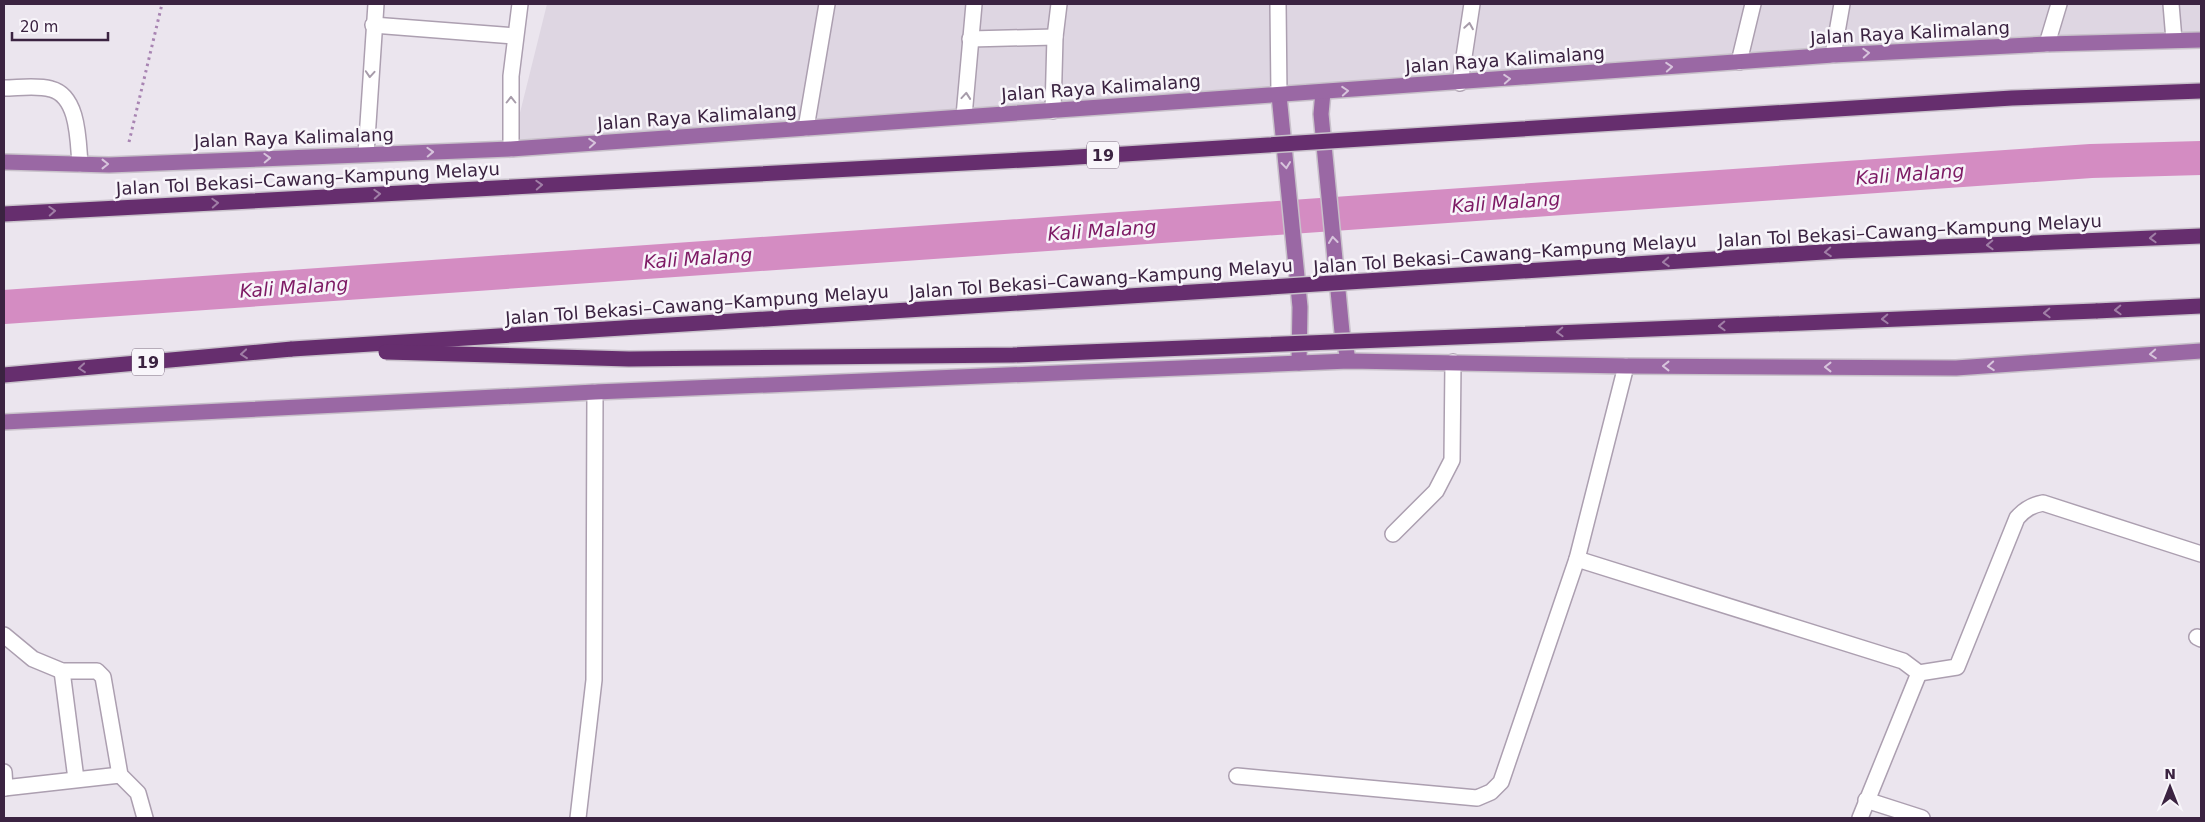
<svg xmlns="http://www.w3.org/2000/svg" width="2205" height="822" viewBox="0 0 2205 822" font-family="'DejaVu Sans',sans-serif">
	<rect width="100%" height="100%" fill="#ebe5ee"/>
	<!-- built -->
	<path fill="#ded6e2" d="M547,4H2201V40L2047,44L511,149Z"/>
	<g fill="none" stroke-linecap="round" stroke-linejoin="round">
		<!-- canal -->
		<path stroke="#d48cc2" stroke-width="34" d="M4,307L2091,161L2201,158"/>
		<defs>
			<g id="minor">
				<path d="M1278,4L1279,95"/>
				<path d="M2171,4L2174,40"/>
				<path d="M373,25L515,36"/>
				<path d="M970,39L1055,37"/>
				<path d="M2047,44L2059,4"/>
				<path d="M1833,55L1842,4"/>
				<path d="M1739,62L1753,4"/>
				<path d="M1460,83L1472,4"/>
				<path d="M4,88C18,88 37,85 51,89C79,96 78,142 80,164"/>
				<path d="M1053,111L1055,37L1059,4"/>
				<path d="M964,116L974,4"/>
				<path d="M806,128L827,4"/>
				<path d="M511,149V76L520,4"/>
				<path d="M366,154L376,4"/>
				<path d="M1393,534L1436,491L1452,460L1453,362"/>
				<path d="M1577,559L1903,661L1919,673L1957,667L2017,518C2025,509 2032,505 2043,503L2201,554"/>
				<path d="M4,635L33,659L62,671H97L103,677L120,775L138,793L145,818"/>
				<path d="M2197,637L2201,639"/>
				<path d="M62,671L76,779"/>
				<path d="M4,772L5,788"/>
				<path d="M1237,776L1477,798L1491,792L1501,782L1577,559L1626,366"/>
				<path d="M4,788L120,775"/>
				<path d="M1866,800L1922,818"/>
				<path d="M578,818L594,680L595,392"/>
				<path d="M1860,818L1919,673"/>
			</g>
			<g id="major">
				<path d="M1323,92L1321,114L1342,332L1347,354"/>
				<path d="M1279,95L1300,307L1299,363"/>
				<path d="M4,162L109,165L511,149L1833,55L2047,44L2201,40"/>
				<path d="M4,422L595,392L1349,361L1626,366L1956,368L2201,351"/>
			</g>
			<g id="highway">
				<path d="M2096,311L2201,306"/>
				<path d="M4,375L292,349"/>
			</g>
		</defs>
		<!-- minor casing -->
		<use href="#minor" stroke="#ac9fb0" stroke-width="18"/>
		<!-- major casing -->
		<use href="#major" stroke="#c8c1ca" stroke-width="18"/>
		<!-- highway casing -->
		<use href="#highway" stroke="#c8c1ca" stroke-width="18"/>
		<!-- path -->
		<path stroke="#a884b2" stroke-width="3" stroke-dasharray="2.5 4" stroke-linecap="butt" d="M129,142L162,4"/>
		<!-- minor -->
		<use href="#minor" stroke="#fff" stroke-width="15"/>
		<!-- major -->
		<use href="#major" stroke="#9a68a4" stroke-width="15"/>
		<!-- highway -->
		<use href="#highway" stroke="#662e6e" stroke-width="15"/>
		<defs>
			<g id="highway-bridge">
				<path d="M4,214L1061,158L2012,98L2201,91"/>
				<path d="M292,349L1839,251L2201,236"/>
				<path d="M386,352L629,359L1013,355L2096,311"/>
			</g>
		</defs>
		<!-- highway-bridge casing -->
		<use href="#highway-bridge" stroke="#c8c1ca" stroke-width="18" stroke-linecap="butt"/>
		<!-- highway-bridge -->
		<use href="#highway-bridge" stroke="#662e6e" stroke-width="15"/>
	</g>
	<!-- one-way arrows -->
	<defs><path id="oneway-chevron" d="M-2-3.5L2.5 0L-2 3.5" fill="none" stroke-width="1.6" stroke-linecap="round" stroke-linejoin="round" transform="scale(1.25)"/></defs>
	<g stroke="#a79caa">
		<use href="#oneway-chevron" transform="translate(1469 26) rotate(-81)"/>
		<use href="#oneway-chevron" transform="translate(370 74) rotate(94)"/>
		<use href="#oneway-chevron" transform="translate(966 96) rotate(-85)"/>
		<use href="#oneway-chevron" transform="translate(511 100) rotate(-90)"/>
	</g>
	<g stroke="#d7c4dc">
		<use href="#oneway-chevron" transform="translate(1866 53) rotate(-3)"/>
		<use href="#oneway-chevron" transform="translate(1669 67) rotate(-4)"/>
		<use href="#oneway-chevron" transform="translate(1507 79) rotate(-4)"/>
		<use href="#oneway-chevron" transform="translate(1345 91) rotate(-4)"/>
		<use href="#oneway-chevron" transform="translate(592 143) rotate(-4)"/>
		<use href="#oneway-chevron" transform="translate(430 152) rotate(-2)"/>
		<use href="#oneway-chevron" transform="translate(267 158) rotate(-2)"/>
		<use href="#oneway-chevron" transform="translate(105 164)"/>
		<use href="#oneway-chevron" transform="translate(1286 165) rotate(84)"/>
		<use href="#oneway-chevron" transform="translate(1333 240) rotate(-96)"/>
		<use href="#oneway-chevron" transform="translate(2153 354) rotate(176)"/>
		<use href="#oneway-chevron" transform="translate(1666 366) rotate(-180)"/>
		<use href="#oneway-chevron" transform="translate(1991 366) rotate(176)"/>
		<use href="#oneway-chevron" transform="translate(1828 367) rotate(-180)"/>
	</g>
	<g stroke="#a07ea6">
		<use href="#oneway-chevron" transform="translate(539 185) rotate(-3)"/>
		<use href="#oneway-chevron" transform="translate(377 194) rotate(-3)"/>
		<use href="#oneway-chevron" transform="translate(215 203) rotate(-3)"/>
		<use href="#oneway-chevron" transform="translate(52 211) rotate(-3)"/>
		<use href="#oneway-chevron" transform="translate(2153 238) rotate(178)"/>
		<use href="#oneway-chevron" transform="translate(1990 245) rotate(178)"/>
		<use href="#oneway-chevron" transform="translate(1828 252) rotate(176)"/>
		<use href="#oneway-chevron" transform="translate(1666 262) rotate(176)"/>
		<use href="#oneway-chevron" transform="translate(2118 310) rotate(178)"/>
		<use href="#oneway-chevron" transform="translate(2047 313) rotate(178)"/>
		<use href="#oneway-chevron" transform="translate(1885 319) rotate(178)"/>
		<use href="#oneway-chevron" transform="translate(1722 326) rotate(178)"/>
		<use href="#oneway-chevron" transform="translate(1560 332) rotate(178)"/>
		<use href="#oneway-chevron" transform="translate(244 354) rotate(175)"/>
		<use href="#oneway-chevron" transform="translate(82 368) rotate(175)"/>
	</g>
	<g text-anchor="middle" stroke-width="5" stroke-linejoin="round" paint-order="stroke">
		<!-- shield labels -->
		<g fill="#f8f5fa" stroke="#746278" stroke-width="1">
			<rect x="1087" y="141.5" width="32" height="27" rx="4"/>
			<rect x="132" y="348.5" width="32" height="27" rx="4"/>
		</g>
		<g font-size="16" font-weight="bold" fill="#3b2341">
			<text x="1103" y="161">19</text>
			<text x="148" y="368">19</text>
		</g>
		<!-- street labels -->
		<g font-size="18" fill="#3b2341" stroke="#f8f5fa">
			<text transform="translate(1910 33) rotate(-3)" y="6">Jalan Raya Kalimalang</text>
			<text transform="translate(1505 60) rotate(-4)" y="6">Jalan Raya Kalimalang</text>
			<text transform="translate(1101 88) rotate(-4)" y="6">Jalan Raya Kalimalang</text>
			<text transform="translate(697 117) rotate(-4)" y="6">Jalan Raya Kalimalang</text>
			<text transform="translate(294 138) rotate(-2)" y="6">Jalan Raya Kalimalang</text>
			<text transform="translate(308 179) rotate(-3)" y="6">Jalan Tol Bekasi–Cawang–Kampung Melayu</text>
			<text transform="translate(1910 231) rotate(-3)" y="6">Jalan Tol Bekasi–Cawang–Kampung Melayu</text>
			<text transform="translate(1505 254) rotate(-4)" y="6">Jalan Tol Bekasi–Cawang–Kampung Melayu</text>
			<text transform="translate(1101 279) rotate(-4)" y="6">Jalan Tol Bekasi–Cawang–Kampung Melayu</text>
			<text transform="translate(697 305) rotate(-4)" y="6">Jalan Tol Bekasi–Cawang–Kampung Melayu</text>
		</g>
		<!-- water labels -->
		<g font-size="19" font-style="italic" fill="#7e1b65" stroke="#f8f5fa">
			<text transform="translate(1910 174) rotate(-4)" y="7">Kali Malang</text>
			<text transform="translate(1506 202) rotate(-4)" y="7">Kali Malang</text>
			<text transform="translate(1102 230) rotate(-4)" y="7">Kali Malang</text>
			<text transform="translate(698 258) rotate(-4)" y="7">Kali Malang</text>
			<text transform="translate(294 287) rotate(-4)" y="7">Kali Malang</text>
		</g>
	</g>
	<!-- border -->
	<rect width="2205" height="822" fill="none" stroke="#3b2341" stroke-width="10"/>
	<!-- north arrow -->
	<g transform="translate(2170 787)" stroke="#f8f5fa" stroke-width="4" paint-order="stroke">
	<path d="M0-4L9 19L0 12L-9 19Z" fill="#3b2341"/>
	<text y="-8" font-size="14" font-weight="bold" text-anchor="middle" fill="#3b2341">N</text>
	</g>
	<!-- scale -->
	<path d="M12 32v8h96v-8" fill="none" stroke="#3b2341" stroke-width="2.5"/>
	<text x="20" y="32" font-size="15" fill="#3b2341" stroke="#f8f5fa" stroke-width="4" paint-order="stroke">20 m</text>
</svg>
